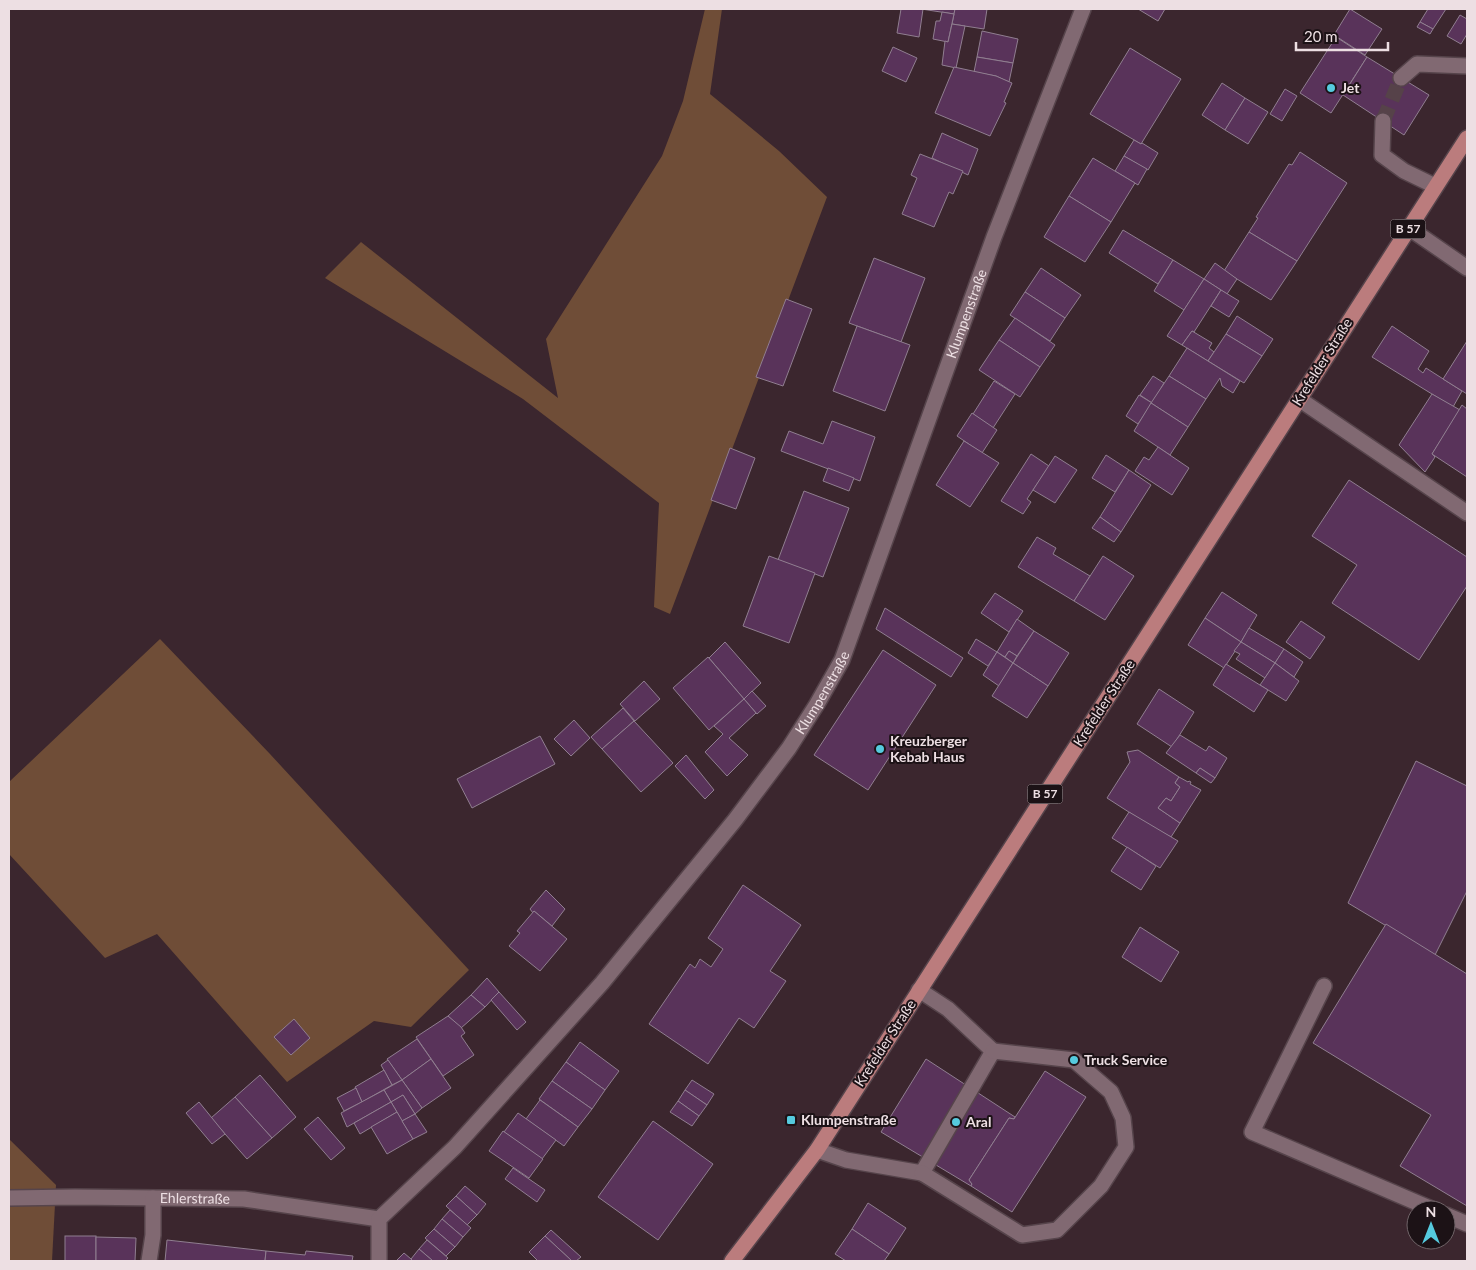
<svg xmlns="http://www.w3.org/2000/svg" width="1476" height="1270" viewBox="0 0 1476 1270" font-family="Lato,sans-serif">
	<rect width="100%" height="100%" fill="#3b262e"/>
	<!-- green -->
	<g fill="#6f4d37">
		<path d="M705,9H722L710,94L779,151L827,197L670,614L654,607L659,503L523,399L325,278L361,242L558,398L546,339L662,156L683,101Z"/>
		<path d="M160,639L270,754L469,970L411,1027L374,1021L287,1082L157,934L105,958L9,854V782Z"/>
		<path d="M9,1139L56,1185L52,1261H9Z"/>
	</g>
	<!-- building -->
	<g fill="#59335a" stroke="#907e90">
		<path d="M901,9H923L919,37L897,33Z"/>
		<path d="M921,9H955L954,14Z"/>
		<path d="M955,9H987L984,29L952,24Z"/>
		<path d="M1138,9H1165L1158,21Z"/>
		<path d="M1350,9L1382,29L1365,55L1334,35Z"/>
		<path d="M1428,9H1446L1433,29L1420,22Z"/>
		<path d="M942,12L954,14L948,42L933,39L936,21H940Z"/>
		<path d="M1460,15L1467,19V34L1461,44L1447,36Z"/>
		<path d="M1420,22L1433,29L1430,34L1417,27Z"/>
		<path d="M952,24L965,26L956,68L942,65L945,41L948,42Z"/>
		<path d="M982,31L1018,39L1013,63L977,57Z"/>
		<path d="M1336,37L1367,57L1331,113L1300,93Z"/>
		<path d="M893,47L917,58L906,82L882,71Z"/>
		<path d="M1130,48L1181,79L1141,144L1090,114Z"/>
		<path d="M977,57L1013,63L1009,82L996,76L974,72Z"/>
		<path d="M1367,57L1429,95L1404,135L1343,95Z"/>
		<path d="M954,67L996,76L1012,83L1004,102L1006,103L990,136L935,113Z"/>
		<path d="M1222,83L1245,98L1225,130L1202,115Z"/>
		<path d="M1285,89L1297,96L1282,121L1270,114Z"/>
		<path d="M1245,98L1268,112L1248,144L1225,130Z"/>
		<path d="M942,133L978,149L968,175L932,158Z"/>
		<path d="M1134,140L1141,144L1142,143L1158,153L1148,170L1124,156Z"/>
		<path d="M1300,152L1347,183L1297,261L1249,232L1258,218L1256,217L1289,164L1292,165Z"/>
		<path d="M920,154L963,171L953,194L949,192L934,227L902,214L917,178L911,175Z"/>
		<path d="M1124,156L1147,169L1138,185L1115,171Z"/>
		<path d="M1093,158L1135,183L1111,222L1069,196Z"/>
		<path d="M1069,196L1111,222L1085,262L1044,237Z"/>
		<path d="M1123,230L1173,260L1158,284L1109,253Z"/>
		<path d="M1249,232L1297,261L1271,300L1224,271Z"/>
		<path d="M874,258L925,278L901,342L849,323Z"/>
		<path d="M1173,260L1204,279L1184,310L1154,291Z"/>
		<path d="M1215,263L1237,279L1227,294L1204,279Z"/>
		<path d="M1041,268L1081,295L1065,318L1025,292Z"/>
		<path d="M1204,279L1221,290L1194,332L1192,331L1182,345L1167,336Z"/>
		<path d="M1221,290L1239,301L1229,317L1211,306Z"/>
		<path d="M1025,292L1065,318L1050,341L1010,315Z"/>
		<path d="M786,299L812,309L783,386L756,377Z"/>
		<path d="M1237,316L1273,339L1262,356L1226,334Z"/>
		<path d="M1015,318L1055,345L1040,367L999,340Z"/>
		<path d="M857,326L910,345L885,411L833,391Z"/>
		<path d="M1392,326L1429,351L1418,369L1423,373L1426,368L1462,391L1453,407L1372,357Z"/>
		<path d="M1192,331L1212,343L1209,348L1214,352L1208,361L1182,345Z"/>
		<path d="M1226,334L1262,356L1244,383L1208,361Z"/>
		<path d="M999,340L1040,367L1020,397L979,370Z"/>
		<path d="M1467,341V394L1443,379Z"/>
		<path d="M1187,348L1240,381L1233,393L1222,386L1220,378L1206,399L1169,376Z"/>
		<path d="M1153,376L1164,383L1152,403L1140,395Z"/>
		<path d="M1169,376L1206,399L1188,427L1151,403Z"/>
		<path d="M994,381L1015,394L993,428L973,414Z"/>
		<path d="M1432,394L1460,410L1432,454L1435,457L1425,472L1399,445Z"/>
		<path d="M1139,395L1152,403L1138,424L1126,416Z"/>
		<path d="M1151,403L1188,427L1170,455L1134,431Z"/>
		<path d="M1462,405L1467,409V477L1432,454Z"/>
		<path d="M972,413L997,430L982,453L957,436Z"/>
		<path d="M832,421L875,437L860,481L781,451L789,431L823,444Z"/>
		<path d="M964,441L999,463L970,507L936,485Z"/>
		<path d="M1158,447L1189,468L1172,495L1135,471L1144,457L1149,460Z"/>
		<path d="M730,448L755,458L736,509L711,500Z"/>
		<path d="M1031,454L1049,466L1027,499L1031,502L1023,514L1001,501Z"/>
		<path d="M1106,455L1129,470L1115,492L1092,478Z"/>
		<path d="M1055,456L1077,470L1055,503L1033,490Z"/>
		<path d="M828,468L854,478L849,491L823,481Z"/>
		<path d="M1129,470L1151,485L1121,532L1100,517Z"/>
		<path d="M1349,480L1467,557V586L1419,660L1332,603L1357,565L1312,536Z"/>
		<path d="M804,491L849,508L823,577L778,560Z"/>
		<path d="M1100,517L1121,532L1114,542L1092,528Z"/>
		<path d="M1037,537L1056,548L1053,554L1090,576L1074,601L1018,567Z"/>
		<path d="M769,556L815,573L789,643L743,626Z"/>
		<path d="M1103,556L1134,576L1105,620L1074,601Z"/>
		<path d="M1222,592L1257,615L1241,642L1205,618Z"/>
		<path d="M995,593L1023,611L1009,632L981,613Z"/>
		<path d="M885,608L963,658L951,677L876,629Z"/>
		<path d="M1205,618L1241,642L1224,668L1188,645Z"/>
		<path d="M1017,619L1034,631L1017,656L1009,651L1005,657L997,652Z"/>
		<path d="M1301,621L1325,637L1310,659L1286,642Z"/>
		<path d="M1249,628L1284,649L1275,663L1241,642Z"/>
		<path d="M1034,631L1069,653L1048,686L1013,663Z"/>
		<path d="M976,639L997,652L988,666L968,653Z"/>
		<path d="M725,642L761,683L744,699L709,658Z"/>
		<path d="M1241,642L1275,663L1265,678L1236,659L1240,654L1234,651Z"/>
		<path d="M1284,649L1303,662L1294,677L1275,663Z"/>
		<path d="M883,650L936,685L868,790L814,755Z"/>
		<path d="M1009,651L1017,656L1013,663L1005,657Z"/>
		<path d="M997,652L1013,663L999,686L983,675Z"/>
		<path d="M708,657L744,699L709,730L673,688Z"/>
		<path d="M1013,663L1048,686L1027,718L992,696Z"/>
		<path d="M1275,663L1299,681L1286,701L1260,685Z"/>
		<path d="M1226,664L1268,690L1254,712L1213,685Z"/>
		<path d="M644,681L660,699L635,721L620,704Z"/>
		<path d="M1159,689L1194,712L1172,747L1137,724Z"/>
		<path d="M752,691L766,706L757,714L744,699Z"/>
		<path d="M744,699L756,713L729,738L748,755L727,776L705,752L723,734L714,726Z"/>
		<path d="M623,708L634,721L602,749L591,737Z"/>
		<path d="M574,720L590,738L571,756L554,739Z"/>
		<path d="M634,721L673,763L641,792L602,749Z"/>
		<path d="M1180,735L1206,751L1209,746L1227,758L1215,778L1200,768L1196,773L1166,753Z"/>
		<path d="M540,736L555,764L472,808L457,779Z"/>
		<path d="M1138,750L1179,777L1175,783L1180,787L1171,801L1166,798L1158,808L1180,823L1171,837L1149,825L1107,798L1130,762L1127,752Z"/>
		<path d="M686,755L714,790L705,799L675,766Z"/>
		<path d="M1416,761L1467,786V891L1435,955L1348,903Z"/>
		<path d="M1200,768L1215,778L1211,783L1196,773Z"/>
		<path d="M1179,777L1188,782L1189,781L1191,782L1190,784L1201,790L1180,823L1158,808L1166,798L1171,801L1180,787L1175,783Z"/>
		<path d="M1129,812L1178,841L1160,868L1112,838Z"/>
		<path d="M1127,847L1156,866L1141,890L1111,871Z"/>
		<path d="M743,885L801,925L770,971L786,981L754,1028L739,1018L708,1064L649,1024L690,964L695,968L700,959L711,967L723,949L708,938Z"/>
		<path d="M546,890L565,909L552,926L534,911L533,913L530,909Z"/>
		<path d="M534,911L567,939L540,971L509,946L520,933L517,931Z"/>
		<path d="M1386,924L1467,974V1206L1400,1166L1431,1115L1313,1043Z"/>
		<path d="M1140,927L1179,952L1161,982L1122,957Z"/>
		<path d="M487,978L499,992L485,1007L471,995Z"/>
		<path d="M499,992L526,1022L517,1030L491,1000Z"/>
		<path d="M471,995L485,1007L461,1028L448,1016Z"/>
		<path d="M448,1016L461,1027L465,1033L461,1036L474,1055L443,1076L416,1037Z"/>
		<path d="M294,1019L310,1038L291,1055L274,1037Z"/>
		<path d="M417,1039L431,1059L402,1080L387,1059Z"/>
		<path d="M580,1042L619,1071L605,1090L566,1062Z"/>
		<path d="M431,1059L451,1088L422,1108L402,1080Z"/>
		<path d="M926,1059L1015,1117L1014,1119L1009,1118L969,1180L972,1184L971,1186L881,1132Z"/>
		<path d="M388,1060L402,1080L392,1085L381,1065Z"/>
		<path d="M566,1062L605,1090L592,1109L552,1081Z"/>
		<path d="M384,1070L392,1085L362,1102L355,1087Z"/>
		<path d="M1045,1071L1086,1097L1012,1212L971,1186L972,1184L969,1180L1009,1118L1014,1119Z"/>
		<path d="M260,1075L296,1117L272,1138L235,1097Z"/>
		<path d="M402,1080L422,1108L415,1114L403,1095L391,1102L384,1090Z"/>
		<path d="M692,1080L714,1094L707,1105L685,1090Z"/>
		<path d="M552,1081L592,1109L578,1127L539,1099Z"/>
		<path d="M356,1088L362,1102L344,1111L337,1098Z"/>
		<path d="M384,1090L391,1102L347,1127L341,1113Z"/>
		<path d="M685,1090L707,1105L699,1116L678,1101Z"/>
		<path d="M403,1095L415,1114L402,1121L391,1102Z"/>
		<path d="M235,1097L272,1138L247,1159L211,1118Z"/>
		<path d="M540,1100L578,1127L564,1146L526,1119Z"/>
		<path d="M678,1101L699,1116L692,1126L670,1112Z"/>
		<path d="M199,1102L225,1134L212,1144L186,1113Z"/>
		<path d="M391,1102L397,1112L360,1134L354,1123Z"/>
		<path d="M397,1112L413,1139L387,1154L371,1127Z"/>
		<path d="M518,1113L556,1140L542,1159L504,1132Z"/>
		<path d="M415,1114L427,1132L413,1139L402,1121Z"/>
		<path d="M318,1117L345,1148L331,1160L304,1129Z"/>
		<path d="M653,1121L713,1164L658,1240L598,1197Z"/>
		<path d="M503,1131L543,1159L529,1178L489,1151Z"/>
		<path d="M513,1168L545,1190L537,1202L505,1179Z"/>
		<path d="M465,1186L486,1204L477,1215L456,1196Z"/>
		<path d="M456,1196L477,1215L467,1225L446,1206Z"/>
		<path d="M868,1203L906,1228L889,1254L852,1229Z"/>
		<path d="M450,1210L471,1228L463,1237L442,1219Z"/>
		<path d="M442,1219L463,1237L455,1247L434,1229Z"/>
		<path d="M434,1229L455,1247L446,1256L425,1238Z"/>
		<path d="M852,1229L889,1254L884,1261H846L835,1254Z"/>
		<path d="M551,1230L581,1257L576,1261H572L545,1236Z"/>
		<rect x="65" y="1236" width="31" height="25"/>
		<path d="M545,1236L572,1261H538L529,1252Z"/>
		<path d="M96,1237L136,1238L135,1261H96Z"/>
		<path d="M167,1240L266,1251L265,1261H165Z"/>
		<path d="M427,1240L448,1258L445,1261H433L419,1249Z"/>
		<path d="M419,1249L433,1261H413L411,1259Z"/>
		<path d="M266,1251L305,1255L306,1251L353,1256L352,1261H265Z"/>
		<path d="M404,1253L411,1259L413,1261H396Z"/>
	</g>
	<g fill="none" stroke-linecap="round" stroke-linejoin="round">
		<!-- minor-tunnel -->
		<path stroke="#564249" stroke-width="15" stroke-dasharray="15 8" stroke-linecap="butt" d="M1383,121L1401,78"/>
		<defs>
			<g id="minor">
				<path d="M1401,78L1417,64L1467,66"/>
				<path d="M1383,121L1382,155L1404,171L1435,186"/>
				<path d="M1409,228L1467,268"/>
				<path d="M1299,399L1467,513"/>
				<path d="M1324,986L1252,1132L1434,1210"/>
				<path d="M817,1150L846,1160L922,1173L993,1051L948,1009L919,990"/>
				<path d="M922,1173L1022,1235L1057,1230L1101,1186L1126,1147L1123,1118L1111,1092L1074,1060L993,1051"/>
				<path id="s1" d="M9,1198L75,1197L244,1199L379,1219"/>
				<path d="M1446,1215L1467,1224"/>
				<path d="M149,1261L153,1235V1198"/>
				<path id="s2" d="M379,1261V1219L455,1147L602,983L735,820L789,748L817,704L842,660L994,237L1083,9"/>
			</g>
			<path id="major" d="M732,1261L817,1150L1467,138"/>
		</defs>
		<!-- minor casing -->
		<use href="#minor" stroke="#56444b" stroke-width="18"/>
		<!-- major casing -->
		<use href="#major" stroke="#56444b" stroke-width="18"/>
		<!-- minor -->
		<use href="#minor" stroke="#816972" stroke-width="15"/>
		<!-- major -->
		<use href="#major" stroke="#bb7c7d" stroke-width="15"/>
	</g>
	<!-- markers -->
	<g fill="#55cade" stroke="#1c1216" stroke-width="2">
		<circle cx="1331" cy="88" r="5"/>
		<circle cx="880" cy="749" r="5"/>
		<circle cx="1074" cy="1060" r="5"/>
		<rect x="786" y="1115" width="10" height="10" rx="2.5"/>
		<circle cx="956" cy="1122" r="5"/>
	</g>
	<g text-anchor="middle" stroke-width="4" stroke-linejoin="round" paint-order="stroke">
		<!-- shield labels -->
		<g fill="#1c1216" stroke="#aea2a6" stroke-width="1">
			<rect x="1390.5" y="219.5" width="35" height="19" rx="4"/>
			<rect x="1027.5" y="784.5" width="35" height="19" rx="4"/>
		</g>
		<g font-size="12" font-weight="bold" fill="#eddfe3">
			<text x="1408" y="233">B 57</text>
			<text x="1045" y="798">B 57</text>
		</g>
		<!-- poi labels -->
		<g font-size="14" font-weight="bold" fill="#eddfe3" stroke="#1c1216" text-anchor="start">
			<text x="1341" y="93">Jet</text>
			<text x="890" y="746">Kreuzberger<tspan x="890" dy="16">Kebab Haus</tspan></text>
			<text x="1084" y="1065">Truck Service</text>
			<text x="801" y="1125">Klumpenstraße</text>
			<text x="966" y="1127">Aral</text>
		</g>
		<!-- street labels -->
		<g font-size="14" fill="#eddfe3" stroke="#1c1216">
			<text dy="5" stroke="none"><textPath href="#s2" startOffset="1138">Klumpenstraße</textPath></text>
			<text transform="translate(1322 362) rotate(-58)" y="5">Krefelder Straße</text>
			<text dy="5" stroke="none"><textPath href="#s2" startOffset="732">Klumpenstraße</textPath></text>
			<text transform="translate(1104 703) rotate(-57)" y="5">Krefelder Straße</text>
			<text transform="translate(885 1043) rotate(-57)" y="5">Krefelder Straße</text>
			<text dy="5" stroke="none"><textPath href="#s1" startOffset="186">Ehlerstraße</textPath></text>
		</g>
	</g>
	<!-- border -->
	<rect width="1476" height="1270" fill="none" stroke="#eddfe3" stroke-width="20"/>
	<!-- north arrow -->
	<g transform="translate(1431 1225)"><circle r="24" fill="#1c1216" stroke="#706468"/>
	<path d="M0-4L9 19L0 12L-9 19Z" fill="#55cade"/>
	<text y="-8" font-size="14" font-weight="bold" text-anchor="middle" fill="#eddfe3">N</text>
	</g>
	<!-- scale -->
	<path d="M1296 42v8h92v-8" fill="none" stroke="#eddfe3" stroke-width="2.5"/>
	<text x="1304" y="42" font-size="15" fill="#eddfe3" stroke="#1c1216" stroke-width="4" paint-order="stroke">20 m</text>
</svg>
